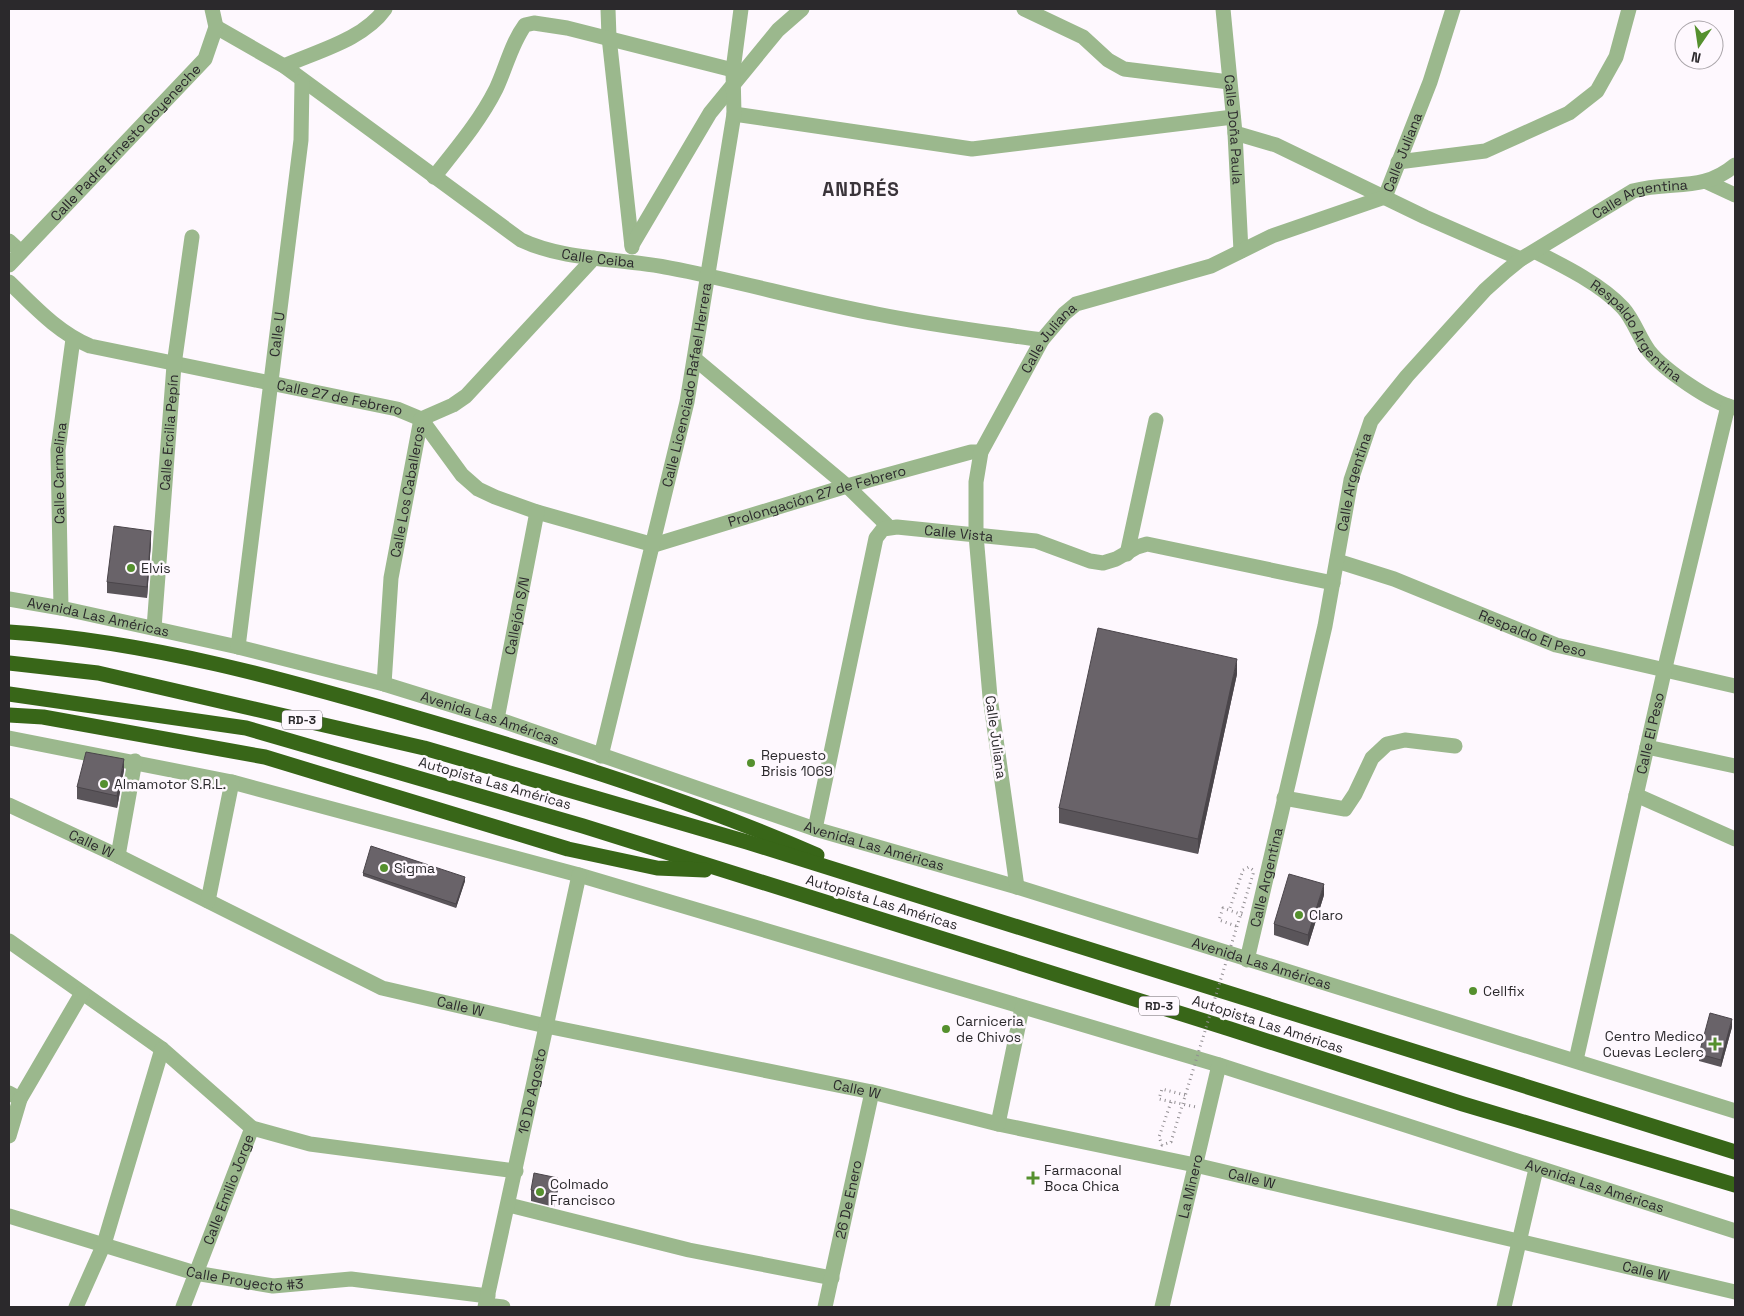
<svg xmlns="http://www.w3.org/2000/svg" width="1744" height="1316" viewBox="0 0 1744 1316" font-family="'Space Grotesk',sans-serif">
	<rect width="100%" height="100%" fill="#fef8fe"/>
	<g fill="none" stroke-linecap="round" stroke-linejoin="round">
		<!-- path -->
		<g stroke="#928e92" stroke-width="3" stroke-dasharray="1 4" stroke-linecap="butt">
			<path d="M1236,926L1219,920L1223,908L1243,915"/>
			<path d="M1185,1095L1162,1089L1159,1099L1196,1107"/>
		</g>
		<!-- minor -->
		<g stroke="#9bb88d" stroke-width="15">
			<path d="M608,9L609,37L632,247"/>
			<path d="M1024,9L1083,37L1108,60L1124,69L1229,82"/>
			<path id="s1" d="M1223,9L1235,133L1241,251"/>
			<path id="s2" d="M216,27L284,66L521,240C565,261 622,258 670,268C739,281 807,301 877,314C931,325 987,332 1042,340"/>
			<path d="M284,66C317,51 363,40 385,9"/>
			<path d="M734,114L972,149L1233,117"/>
			<path d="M1235,133L1276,145L1425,217L1521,259"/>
			<path d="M1398,162L1485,151L1569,113L1597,91L1616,57L1629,9"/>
			<path d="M434,177C456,149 480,121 496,89C506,68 511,44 525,25L534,23L567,28L733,70"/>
			<path d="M1707,182L1735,195"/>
			<path d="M9,241L21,252"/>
			<path d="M632,245L710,113L778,30L802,9"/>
			<path id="s3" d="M1536,252C1564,266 1602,285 1623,308C1634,320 1639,338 1649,351C1664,370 1712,403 1735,408"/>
			<path id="s4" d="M9,265L205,59L216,27L212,9"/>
			<path id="s5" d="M9,282C34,306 57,332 90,346L397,409L421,419L462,475L478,489L495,497L537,512L654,545L847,486L971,452H981"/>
			<path d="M695,359L847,486L889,527"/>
			<path d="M421,419L453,405L466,396L594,258"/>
			<path d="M1127,554L1156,420"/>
			<path id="s6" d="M1337,561L1394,579L1556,645L1735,686"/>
			<path id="s7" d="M9,599L61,608L238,647L384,684L497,719L815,829L1017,887L1735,1111"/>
			<path id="s8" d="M61,608L58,450L73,339"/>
			<path id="s9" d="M154,628L174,365L192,237"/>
			<path id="s10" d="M238,647L301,140L302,81"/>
			<path id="s11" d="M384,684L391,578L421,419"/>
			<path id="s12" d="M497,719L537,512"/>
			<path id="s13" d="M9,738L232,782L579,875L1219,1065L1735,1231"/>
			<path d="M1647,747L1735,766"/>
			<path id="s14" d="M601,756L687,402L734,114L733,70L741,9"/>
			<path d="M1636,795L1735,839"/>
			<path d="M1284,798L1345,809L1355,794L1372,758L1387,744L1405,740L1455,746"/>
			<path id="s15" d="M9,805L118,856L382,988L546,1026L872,1092L998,1124L1195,1165L1735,1292"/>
			<path id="s16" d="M815,829L876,538L883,529L897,527L1036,541L1090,561L1103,563L1116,559L1137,547L1147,544L1333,583"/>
			<path d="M118,856L135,761"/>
			<path id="s17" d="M1017,887L990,697L976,535V482L981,452L1042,340L1064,314L1076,304L1211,266L1272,236L1385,197L1430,82L1453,9"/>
			<path d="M208,901L232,782"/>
			<path d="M9,941L162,1049L252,1128L310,1144L516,1171"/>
			<path id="s18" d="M1247,960L1325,626L1351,480L1371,421L1407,376L1485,290L1505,272L1521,259L1633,191C1672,180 1702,193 1735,165"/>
			<path id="s19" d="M1576,1060L1667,659L1728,406"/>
			<path d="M9,1093L20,1099L82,993"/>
			<path d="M998,1124L1022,1008"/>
			<path d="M9,1136L20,1099"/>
			<path d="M509,1205L689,1250L832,1278"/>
			<path id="s20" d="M9,1216L195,1273L273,1286L351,1279L488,1296"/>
			<path d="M486,1305L503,1307"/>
			<path d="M76,1307L104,1244L162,1049"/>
			<path id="s21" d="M183,1307L252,1128"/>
			<path id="s22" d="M485,1307L579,875"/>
			<path id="s23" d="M825,1307L872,1092"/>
			<path id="s24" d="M1162,1307L1219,1065"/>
			<path d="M1504,1307L1536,1169"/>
		</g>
		<!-- highway -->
		<g stroke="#386618" stroke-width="15">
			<path d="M9,632C149,641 287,680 421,719C555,758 689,799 817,855"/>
			<path d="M9,663L98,673L424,748L747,842L1735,1152"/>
			<path d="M9,694L246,728L583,826L1230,1029L1463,1104L1735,1185"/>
			<path d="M9,715L43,717L265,757L568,849L657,868L705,870"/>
		</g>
		<!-- path-bridge -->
		<path stroke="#928e92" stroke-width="3" stroke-dasharray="1 4" stroke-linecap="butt" d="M1171,1102L1159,1137L1162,1145L1171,1142L1253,874V870L1249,867L1243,870L1229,911"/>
	</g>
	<!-- wall -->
	<g fill="#5a555a">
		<path d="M151,542L147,598L107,593V582Z"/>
		<path d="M1237,674L1198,854L1059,823V808Z"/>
		<path d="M124,770L117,808L77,799V787Z"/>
		<path d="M363,873L465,881L456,908L363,876Z"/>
		<path d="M1324,895L1308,946L1274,935V924Z"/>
		<path d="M1732,1027L1721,1067L1699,1061V1054Z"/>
		<path d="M531,1190H558L554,1207L531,1201Z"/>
	</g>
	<!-- shaded-wall -->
	<g fill="#4a454a">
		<path d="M151,531V542L147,598V587Z"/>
		<path d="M1237,659V674L1198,854V839Z"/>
		<path d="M124,759V770L117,808V796Z"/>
		<path d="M465,877V881L456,908V904Z"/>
		<path d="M1324,884V895L1308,946V935Z"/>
		<path d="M1732,1019V1027L1721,1067V1060Z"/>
		<path d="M558,1178V1190L554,1207V1195Z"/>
	</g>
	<!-- building -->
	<g fill="#696369" stroke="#4a454a">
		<path d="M114,526L151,531L147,587L107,582Z"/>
		<path d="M1098,628L1237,659L1198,839L1059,808Z"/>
		<path d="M86,752L124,759L117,796L77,787Z"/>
		<path d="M371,846L465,877L456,904L363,873Z"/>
		<path d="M1289,874L1324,884L1308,935L1274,924Z"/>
		<path d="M1710,1013L1732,1019L1721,1060L1699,1054Z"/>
		<path d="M534,1173L558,1178L554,1195L531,1190Z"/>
	</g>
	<!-- markers -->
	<g fill="#55902e" stroke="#fef8fe" stroke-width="2">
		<circle cx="131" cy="568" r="5"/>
		<circle cx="751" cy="763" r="5"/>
		<circle cx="104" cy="784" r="5"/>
		<circle cx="384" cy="868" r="5"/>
		<circle cx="1299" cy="915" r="5"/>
		<circle cx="1473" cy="991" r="5"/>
		<circle cx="946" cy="1029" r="5"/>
		<path d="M1712.5 1036.5h5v5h5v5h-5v5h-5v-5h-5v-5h5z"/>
		<path d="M1030.5 1170.5h5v5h5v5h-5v5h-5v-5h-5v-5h5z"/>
		<circle cx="540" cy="1192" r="5"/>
	</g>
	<g text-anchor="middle" stroke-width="5" stroke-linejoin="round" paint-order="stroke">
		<!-- shield labels -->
		<g fill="#fef8fe" stroke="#6a676b" stroke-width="1">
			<rect x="282" y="710.5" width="40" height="19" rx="4"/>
			<rect x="1139" y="996.5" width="40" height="19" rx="4"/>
		</g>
		<g font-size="12" font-weight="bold" fill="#2b292c">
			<text x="302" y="724">RD-3</text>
			<text x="1159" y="1010">RD-3</text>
		</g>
		<!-- street labels -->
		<g font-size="14" fill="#2b292c" stroke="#fef8fe">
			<text dy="5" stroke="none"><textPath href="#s1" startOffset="121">Calle Doña Paula</textPath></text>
			<text dy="5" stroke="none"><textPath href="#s4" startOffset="169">Calle Padre Ernesto Goyeneche</textPath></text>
			<text dy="5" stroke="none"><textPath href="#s17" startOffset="991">Calle Juliana</textPath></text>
			<text dy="5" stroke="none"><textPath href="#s18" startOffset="910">Calle Argentina</textPath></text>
			<text dy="5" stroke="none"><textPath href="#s2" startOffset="452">Calle Ceiba</textPath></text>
			<text dy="5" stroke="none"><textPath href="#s3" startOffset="130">Respaldo Argentina</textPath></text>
			<text dy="5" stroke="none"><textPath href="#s10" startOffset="315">Calle U</textPath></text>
			<text dy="5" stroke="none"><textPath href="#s17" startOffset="571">Calle Juliana</textPath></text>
			<text dy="5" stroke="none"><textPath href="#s14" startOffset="381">Calle Licenciado Rafael Herrera</textPath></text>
			<text dy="5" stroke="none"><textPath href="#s5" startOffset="359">Calle 27 de Febrero</textPath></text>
			<text dy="5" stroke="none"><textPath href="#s9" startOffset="196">Calle Ercilia Pepín</textPath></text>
			<text dy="5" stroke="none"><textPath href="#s8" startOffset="135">Calle Carmelina</textPath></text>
			<text dy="5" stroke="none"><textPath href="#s18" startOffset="490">Calle Argentina</textPath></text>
			<text dy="5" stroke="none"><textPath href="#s11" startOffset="194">Calle Los Caballeros</textPath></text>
			<text dy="5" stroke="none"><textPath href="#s5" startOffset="889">Prolongación 27 de Febrero</textPath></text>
			<text dy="5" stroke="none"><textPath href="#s16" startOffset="385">Calle Vista</textPath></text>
			<text dy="5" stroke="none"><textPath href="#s12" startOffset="105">Callejón S/N</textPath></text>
			<text dy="5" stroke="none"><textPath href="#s7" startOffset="91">Avenida Las Américas</textPath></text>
			<text dy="5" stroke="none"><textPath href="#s6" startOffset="209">Respaldo El Peso</textPath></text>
			<text dy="5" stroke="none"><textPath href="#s7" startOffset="496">Avenida Las Américas</textPath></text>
			<text dy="5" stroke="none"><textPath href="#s19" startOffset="335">Calle El Peso</textPath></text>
			<text transform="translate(996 737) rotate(82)" y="5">Calle Juliana</text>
			<text transform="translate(495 783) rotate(16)" y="5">Autopista Las Américas</text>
			<text dy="5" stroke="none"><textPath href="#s15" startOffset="91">Calle W</textPath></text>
			<text dy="5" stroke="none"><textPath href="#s7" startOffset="901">Avenida Las Américas</textPath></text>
			<text dy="5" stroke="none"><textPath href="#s18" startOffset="85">Calle Argentina</textPath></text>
			<text transform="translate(882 902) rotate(17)" y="5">Autopista Las Américas</text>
			<text dy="5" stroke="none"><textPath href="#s7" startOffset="1306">Avenida Las Américas</textPath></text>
			<text dy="5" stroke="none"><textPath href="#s15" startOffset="496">Calle W</textPath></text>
			<text transform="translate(1268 1024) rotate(18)" y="5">Autopista Las Américas</text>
			<text dy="5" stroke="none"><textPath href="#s15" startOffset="901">Calle W</textPath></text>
			<text dy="5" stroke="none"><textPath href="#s22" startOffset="221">16 De Agosto</textPath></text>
			<text dy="5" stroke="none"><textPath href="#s15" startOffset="1306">Calle W</textPath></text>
			<text dy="5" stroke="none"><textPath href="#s24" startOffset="124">La Minero</textPath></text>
			<text dy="5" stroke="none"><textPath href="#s13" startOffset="1649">Avenida Las Américas</textPath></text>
			<text dy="5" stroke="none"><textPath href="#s21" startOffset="126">Calle Emilio Jorge</textPath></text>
			<text dy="5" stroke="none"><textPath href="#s23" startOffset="110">26 De Enero</textPath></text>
			<text dy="5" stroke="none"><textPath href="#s15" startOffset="1711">Calle W</textPath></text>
			<text dy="5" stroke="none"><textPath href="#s20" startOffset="245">Calle Proyecto #3</textPath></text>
		</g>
		<!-- poi labels -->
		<g font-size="14" fill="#2b292c" stroke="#fef8fe" text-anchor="start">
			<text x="141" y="573">Elvis</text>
			<text x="761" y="760">Repuesto<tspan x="761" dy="16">Brisis 1069</tspan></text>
			<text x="114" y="789">Almamotor S.R.L.</text>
			<text x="394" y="873">Sigma</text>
			<text x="1309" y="920">Claro</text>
			<text x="1483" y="996">Cellfix</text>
			<text x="956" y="1026">Carniceria<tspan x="956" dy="16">de Chivos</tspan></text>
			<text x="1704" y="1041" text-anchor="end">Centro Medico<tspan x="1704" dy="16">Cuevas Leclerc</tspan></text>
			<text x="1044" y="1175">Farmaconal<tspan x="1044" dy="16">Boca Chica</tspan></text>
			<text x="550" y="1189">Colmado<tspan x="550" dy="16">Francisco</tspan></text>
		</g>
		<!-- district labels -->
		<g font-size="19" font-weight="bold" letter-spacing="1" fill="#3a343a" stroke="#fef8fe">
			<text x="861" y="196">ANDRÉS</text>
		</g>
	</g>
	<!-- border -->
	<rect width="1744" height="1316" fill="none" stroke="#2b292c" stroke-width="20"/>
	<!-- north arrow -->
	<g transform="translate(1699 45) rotate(193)"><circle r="24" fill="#fef8fe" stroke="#aaa5aa"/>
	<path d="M0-4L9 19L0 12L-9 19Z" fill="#55902e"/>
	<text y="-8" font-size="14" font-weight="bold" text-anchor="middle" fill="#2b292c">N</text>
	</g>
</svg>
